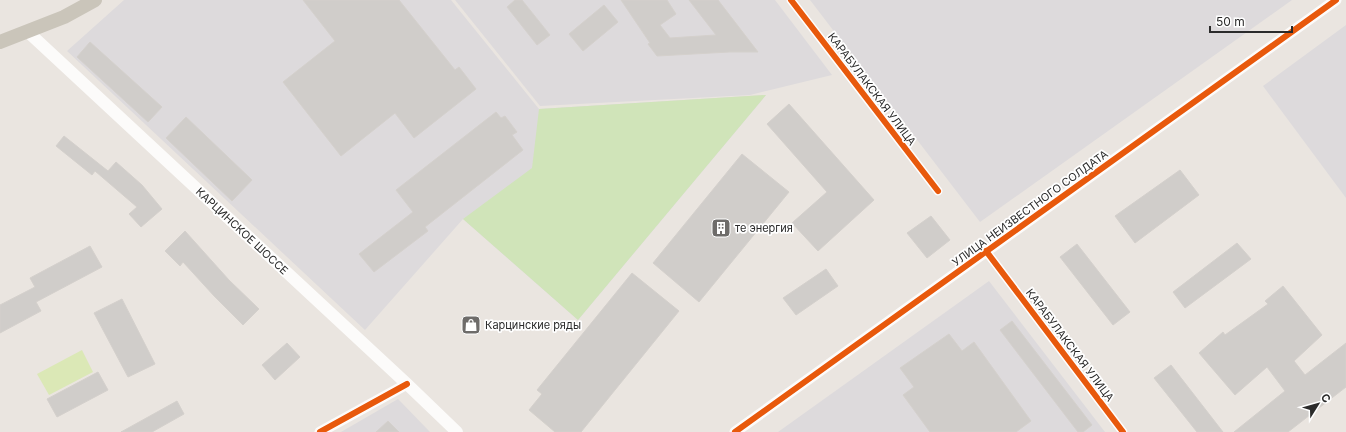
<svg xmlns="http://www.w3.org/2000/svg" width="1346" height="432" viewBox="0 0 1346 432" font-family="Inter,sans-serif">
	<rect width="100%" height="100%" fill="#eae5e0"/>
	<!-- industrial -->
	<g fill="#dddadc">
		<path d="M124,0H451L539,109L766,95L578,320L463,219L365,330L67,51Z"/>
		<path d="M455,0H775L832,75L750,95L540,106Z"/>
		<path d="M810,0H1292L980,222Z"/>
		<path d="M1346,25V198L1263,86Z"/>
		<path d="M989,281L1105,432H778Z"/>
		<path d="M398,399L430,432H341Z"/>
	</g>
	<!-- green -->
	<path fill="#d0e4b9" d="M766,95L578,320L463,219L532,168L539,109Z"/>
	<!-- pitch -->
	<path fill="#dbe8b6" d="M82,350L93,372L49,395L37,374Z"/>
	<!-- building -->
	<g fill="#d0cdca" stroke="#d4d0cc">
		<path d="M303,0H399L455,70L459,67L476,89L414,138L395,113L341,156L283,82L335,41Z"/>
		<path d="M515,0H522L550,35L537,45L507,7Z"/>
		<path d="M621,0H667L676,14L660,25L670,38L716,35L689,0H718L758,52H729L657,56L648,44L650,43Z"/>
		<path d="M604,5L618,22L583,51L569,34Z"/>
		<path d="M90,42L162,107L148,122L77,57Z"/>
		<path d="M789,104L874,200L818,251L792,223L827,192L767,124Z"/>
		<path d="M496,112L501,118L505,116L517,132L512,135L523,150L425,227L428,231L374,272L359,254L413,212L396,190Z"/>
		<path d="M186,117L252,180L232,201L166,138Z"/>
		<path d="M64,136L108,171L116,162L142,185L162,209L141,227L129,214L137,207L95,171L92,175L56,146Z"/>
		<path d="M742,154L789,192L699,302L653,263Z"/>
		<path d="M1180,170L1199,195L1135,243L1115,216Z"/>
		<path d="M931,216L950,240L927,258L907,233Z"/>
		<path d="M185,231L229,280L259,309L243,325L215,297L183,262L180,266L165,251Z"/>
		<path d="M1237,243L1251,259L1185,308L1173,292Z"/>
		<path d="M1077,244L1130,312L1113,325L1060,257Z"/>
		<path d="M90,246L102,267L36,302L41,311L0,333V305L35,287L30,278Z"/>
		<path d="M826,269L838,286L796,315L783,298Z"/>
		<path d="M632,273L679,311L581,432H555L529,410L542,394L537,390Z"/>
		<path d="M1283,286L1322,335L1294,361L1305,375L1346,343V387L1288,432H1234L1285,391L1267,367L1235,395L1199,353L1223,332L1225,335L1268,304L1265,301Z"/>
		<path d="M122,299L155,364L128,377L94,313Z"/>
		<path d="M1012,321L1092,425L1083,432H1078L1000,330Z"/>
		<path d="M949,334L962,351L974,342L1031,421L1016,432H930L903,395L914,387L900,368Z"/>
		<path d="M287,343L300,357L275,380L262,365Z"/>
		<path d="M1171,365L1223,432H1197L1154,378Z"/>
		<path d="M98,372L108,390L57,417L47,399Z"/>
		<path d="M177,401L184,414L152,432H121Z"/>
		<path d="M388,421L399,432H376Z"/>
	</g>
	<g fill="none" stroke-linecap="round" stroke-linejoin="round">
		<!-- minor -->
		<g stroke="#fcfbfa" stroke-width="9">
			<path d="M791,0L938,191"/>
			<path d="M986,251L1123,432"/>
		</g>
		<!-- tertiary -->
		<g stroke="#fcfbfa" stroke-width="11">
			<path d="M320,432L407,384"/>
			<path d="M735,432L1336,0"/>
		</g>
		<!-- secondary -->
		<path stroke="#fcfbfa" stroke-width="12" d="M27,31L407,384L457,432"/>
		<!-- primary -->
		<path stroke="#cac5ba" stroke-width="14" d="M0,42L64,17L95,0"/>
		<defs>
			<g id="cycleway">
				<path d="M791,0L938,191"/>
				<path d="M986,251L1123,432"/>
				<path d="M320,432L407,384"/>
				<path d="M735,432L1336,0"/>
			</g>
		</defs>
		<!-- cycleway casing -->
		<use href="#cycleway" stroke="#fff" stroke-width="8"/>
		<!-- cycleway -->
		<use href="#cycleway" stroke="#e8590c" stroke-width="6"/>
	</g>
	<!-- icons -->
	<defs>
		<symbol id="building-square" viewBox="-11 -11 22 22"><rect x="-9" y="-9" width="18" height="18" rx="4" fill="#6e6c6a" stroke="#fff"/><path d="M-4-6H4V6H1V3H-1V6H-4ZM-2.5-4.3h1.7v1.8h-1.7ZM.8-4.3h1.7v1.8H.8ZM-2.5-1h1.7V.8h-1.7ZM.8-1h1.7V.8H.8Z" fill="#fff"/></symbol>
		<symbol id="shop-square" viewBox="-11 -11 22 22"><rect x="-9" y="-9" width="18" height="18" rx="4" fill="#6e6c6a" stroke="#fff"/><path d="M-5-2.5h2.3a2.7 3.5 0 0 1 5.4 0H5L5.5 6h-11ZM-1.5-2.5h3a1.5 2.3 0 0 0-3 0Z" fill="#fff"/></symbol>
	</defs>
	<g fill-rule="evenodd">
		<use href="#building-square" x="710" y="217" width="22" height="22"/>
		<use href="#shop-square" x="460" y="314" width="22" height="22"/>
	</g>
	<g text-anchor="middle" stroke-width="3.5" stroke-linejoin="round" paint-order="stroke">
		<!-- street labels -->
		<g font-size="11" fill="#2b2b2b" stroke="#fff">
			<text transform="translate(872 89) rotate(53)" y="4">КАРАБУЛАКСКАЯ УЛИЦА</text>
			<text transform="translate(1030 208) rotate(-36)" y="4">УЛИЦА НЕИЗВЕСТНОГО СОЛДАТА</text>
			<text transform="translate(242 231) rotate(43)" y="4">КАРЦИНСКОЕ ШОССЕ</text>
			<text transform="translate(1070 345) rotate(53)" y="4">КАРАБУЛАКСКАЯ УЛИЦА</text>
		</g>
		<!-- poi labels -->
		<g font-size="11" fill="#2b2b2b" stroke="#fff" text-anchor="start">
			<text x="735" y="232">те энергия</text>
			<text x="485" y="329">Карцинские ряды</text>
		</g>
	</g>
	<!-- north arrow -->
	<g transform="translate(1318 404) rotate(53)" stroke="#ffffff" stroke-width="3" paint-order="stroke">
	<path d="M0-3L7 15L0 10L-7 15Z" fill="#2b2b2b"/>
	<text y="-6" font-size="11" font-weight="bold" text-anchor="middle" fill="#2b2b2b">С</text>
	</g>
	<!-- scale -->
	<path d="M1210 26v6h82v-6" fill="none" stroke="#2b2b2b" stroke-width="2"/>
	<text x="1216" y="26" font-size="12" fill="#2b2b2b" stroke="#ffffff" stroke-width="3" paint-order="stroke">50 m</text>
</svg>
